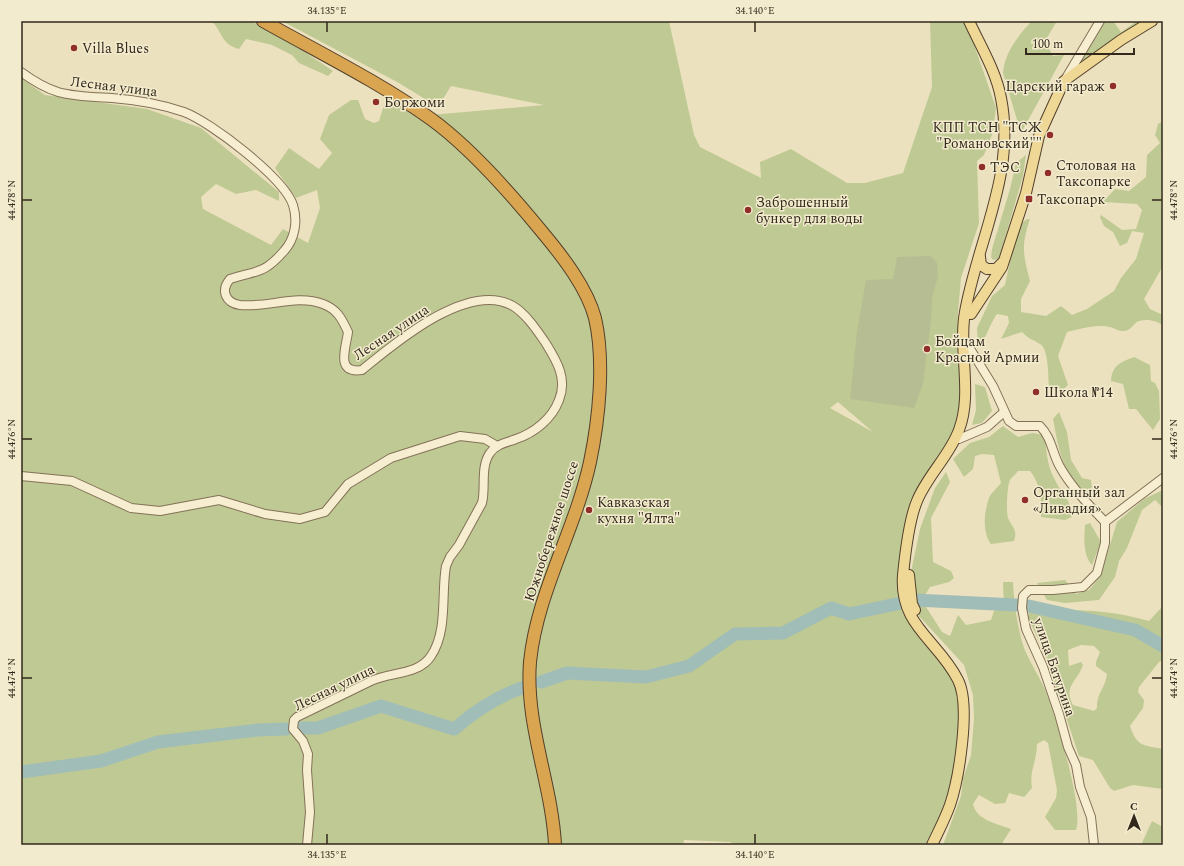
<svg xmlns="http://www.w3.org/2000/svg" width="1184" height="866" viewBox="0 0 1184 866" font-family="Spectral,serif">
	<rect width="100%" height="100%" fill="#ece1be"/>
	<!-- green -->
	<g fill="#bfc993" fill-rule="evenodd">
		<path d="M211,21H251L281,36L333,71L328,76L299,63L292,55L272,45L246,39L239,49C220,44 223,31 211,21Z"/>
		<path d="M282,21H669L694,135L700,147L761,178L760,162L791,149L847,183H865L903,173L932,87L930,21H964L969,30L996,108L993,132L984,155L977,161L979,223L961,278L958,312L957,349L961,394L958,421L906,529L898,591L903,611L955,679L961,707L951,794L926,845H736L730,842L684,840L683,845H21V78L45,95L147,109L201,128L279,192V201L256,190L236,194L216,184L201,197L203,209L271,245L283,229L308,243L320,208L317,190L296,198L275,168L289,148L319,169L332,153L320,139L329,115L351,100H358L365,119L374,123L379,121L385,102L392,97L419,116L544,105L451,86L438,107L399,83ZM838,402L873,432L830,408Z"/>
		<path d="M1032,21H1057L1045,41L1053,56L1064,55L1021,133L1003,73C1004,54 1019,34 1032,21Z"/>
		<path d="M1100,21H1113L1121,32L1137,21H1149L1064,81Z"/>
		<path d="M1163,121V158L1161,160H1163V266L1144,299L1150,309L1163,315V326C1158,320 1144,318 1137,322C1132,326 1129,332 1122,331C1118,331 1114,328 1110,327C1096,324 1081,329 1067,332L1058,356L1068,385L1061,392L1052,390L1049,387C1048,377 1049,349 1040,344C1031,338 1031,341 1022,332L1001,339L1009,323L1008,316L997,314C990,323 984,344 978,348L977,328L992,296L1005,285L1015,238L1021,224L1027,219H1030C1021,246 1023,254 1030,281L1021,299V312L1046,316L1061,306L1072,315L1087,309L1114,291L1121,278L1136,259L1144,233L1132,231L1127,243L1120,246L1113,232L1104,226L1100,217L1101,215L1122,230L1136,229L1142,210L1137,204L1103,202L1115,189L1129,191L1146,177L1147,155L1160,143L1155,135L1158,124Z"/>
		<path d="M1026,155L1023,176L1000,255L998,259L993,260L991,257L992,249L1010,189L1016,163Z"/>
		<path d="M1134,357L1150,365L1151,381L1155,383L1159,391L1160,419L1153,430L1136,409H1129L1123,384L1111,381C1112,365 1121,362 1134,357Z"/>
		<path d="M975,384L985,387L992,411L982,423L972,425L976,410Z"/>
		<path d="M1059,412L1067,432L1071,460L1082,478L1091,480L1092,491L1087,493C1062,479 1058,444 1053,419Z"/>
		<path d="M1003,426L1018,437L1032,433L1045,435C1046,449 1047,465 1054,478C1060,493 1072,499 1072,517L1065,520L1041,517C1042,500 1041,485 1030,471H1018C1016,474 1012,477 1010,480C1007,486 1006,512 1008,518C1012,527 1018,530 1014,541L991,544C982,532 984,512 989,498C991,493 998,487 1001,483L994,455L982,454L975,456L973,469L964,477L953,459L970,443L989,437Z"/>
		<path d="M946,472L950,482L931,518L933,562L951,571L954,578L949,582L930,587L924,597L926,607L942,632L950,636L958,615L966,625L991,620L994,611L1004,608L1003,582H1013C1014,603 1017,627 1024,648C1031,665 1042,680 1048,697C1057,721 1084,809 1076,830H1055L1045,817L1056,798L1057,790L1048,743L1044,740L1037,744C1037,761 1029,771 1032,788L1024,797L1009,793L1005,803L995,804L979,795L973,804C976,820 998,824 1011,829L1001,845H943L961,796L963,779L971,755L974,719L973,695L964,665L919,616L910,595L911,572L920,529L935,488Z"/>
		<path d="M1163,490V508L1155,500L1142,510L1127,548L1119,561L1115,577L1099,600L1065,603L1047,600L1037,583L1065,580L1076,594L1089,590L1100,577L1117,522L1144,499Z"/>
		<path d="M1090,523L1101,542L1092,565C1083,556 1084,538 1085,525Z"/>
		<path d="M1161,608L1163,609V660L1159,662L1139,687L1138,692L1144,700L1143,708L1130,726C1137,747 1143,745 1163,749V789L1133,785L1114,791L1110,788L1093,760L1079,756L1045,654L1028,617L1029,612C1039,609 1049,610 1060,610C1093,610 1117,612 1149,621ZM1081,645L1094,646L1100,652L1096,662V666L1107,674C1105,689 1097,692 1097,708L1094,711L1073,705C1063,686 1077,682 1083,665L1081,662L1069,666L1068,650Z"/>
		<path d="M1152,821L1163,827V837L1160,845H1141Z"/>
	</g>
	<!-- cemetery -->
	<path fill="#b6bd92" d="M931,256L937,263L938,276L932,298L931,320L923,384L914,408L850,399L857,332L866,280L893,279L897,257Z"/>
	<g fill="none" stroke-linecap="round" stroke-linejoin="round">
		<!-- river -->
		<g stroke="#a1bdb7" stroke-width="13">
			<path d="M915,600L1016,605"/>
			<path d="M1029,606L1135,630L1163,646"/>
			<path d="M541,682L567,673L646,677L689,666L735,634L783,633L831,608L849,614L901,603"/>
			<path d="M300,728H318L381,706L454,729C475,711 499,695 525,687"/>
			<path d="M21,772L101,761L158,742L258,730L286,729"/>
		</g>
		<defs>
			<g id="minor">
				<path d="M21,72C32,80 45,88 58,92C76,97 95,97 112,98C137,100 161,104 184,112C211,122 284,178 293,205C298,221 295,239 284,251C263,275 257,270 230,279C220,291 226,303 240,305C268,308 296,294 323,304C337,309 342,319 348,332C346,348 335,374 362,370C394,344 468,280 513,306C526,314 536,329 545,342C556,360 568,378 559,400C552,419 534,433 516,439C506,443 496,444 490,453C480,467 486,488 482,503L459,545L450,557L446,566C441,594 448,631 431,656C419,675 390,672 371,681C346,693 322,705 297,717L294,720L293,729L303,741L308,754L307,770L310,812L307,845"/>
				<path d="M1066,78L1100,21"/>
				<path d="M969,347L993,386L1009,421L1016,426H1040C1052,438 1052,453 1060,467C1072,488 1089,505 1105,522V543L1097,573L1083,587L1053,590H1029L1023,596L1022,608L1026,629L1043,667L1059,714L1068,747L1076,765L1080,787L1091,817L1094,845"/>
				<path d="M955,438L959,439L987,427L1004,412"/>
				<path d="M21,476L72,481L131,508L160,511L219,500L265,514L300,519L325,512L348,484L391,458L460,436L485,439L497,446"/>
				<path d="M1105,522L1163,478"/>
			</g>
			<g id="major">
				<path d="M980,257L981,265L987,269H996L1002,263"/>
				<path d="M971,314L1002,267L1026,193L1039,136L1064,81L1121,40L1152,21"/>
				<path d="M909,575L912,604L915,610"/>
				<path d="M932,845C938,832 945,819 950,805C959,778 971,705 958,680C938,640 899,626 903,575C905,555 909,520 917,501C927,476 950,455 959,430C973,393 958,350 965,312C978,239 1016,174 1001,98C996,71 980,45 969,21"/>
			</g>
			<path id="highway" d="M263,21C320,53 379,82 431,119C471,148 512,195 543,233C563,257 587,288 595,318C605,361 599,419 590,462C575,531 537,592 530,662C525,725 552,784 555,845"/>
		</defs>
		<!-- minor casing -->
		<use href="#minor" stroke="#837158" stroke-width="10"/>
		<!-- major casing -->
		<use href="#major" stroke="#513f2c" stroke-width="12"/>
		<!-- highway casing -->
		<use href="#highway" stroke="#513f2c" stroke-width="14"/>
		<!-- minor -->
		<use href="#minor" stroke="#f7eed1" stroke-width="8"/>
		<!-- major -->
		<use href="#major" stroke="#efd896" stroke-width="10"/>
		<!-- highway -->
		<use href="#highway" stroke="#daa550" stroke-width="12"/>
	</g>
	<!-- ticks -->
	<path fill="none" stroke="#33281c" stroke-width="1.5" d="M327,22V32M755,22V32M22,200H32M1152,200H1162M22,439H32M1152,439H1162M22,678H32M1152,678H1162M327,834V844M755,834V844"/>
	<!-- markers -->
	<g fill="#902f2a" stroke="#f3ebcd" stroke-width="1.5">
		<circle cx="74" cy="48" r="4"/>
		<circle cx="1113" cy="86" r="4"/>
		<circle cx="376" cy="102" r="4"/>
		<circle cx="1050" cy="135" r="4"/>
		<circle cx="982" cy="167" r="4"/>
		<circle cx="1048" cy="173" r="4"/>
		<rect x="1025" y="195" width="8" height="8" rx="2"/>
		<circle cx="748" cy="210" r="4"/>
		<circle cx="927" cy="349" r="4"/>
		<circle cx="1036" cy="392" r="4"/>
		<circle cx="1025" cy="500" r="4"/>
		<circle cx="589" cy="510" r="4"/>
	</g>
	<g text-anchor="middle" stroke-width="3" stroke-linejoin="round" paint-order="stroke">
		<!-- poi labels -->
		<g font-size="14" fill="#33281c" stroke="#f3ebcd" text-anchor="start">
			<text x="82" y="53">Villa Blues</text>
			<text x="1105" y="91" text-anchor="end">Царский гараж</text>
			<text x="384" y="107">Боржоми</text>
			<text x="1042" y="132" text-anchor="end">КПП ТСН "ТСЖ<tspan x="1042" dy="16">"Романовский""</tspan></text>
			<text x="1056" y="170">Столовая на<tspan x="1056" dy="16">Таксопарке</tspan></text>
			<text x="990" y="172">ТЭС</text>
			<text x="1037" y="204">Таксопарк</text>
			<text x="756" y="207">Заброшенный<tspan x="756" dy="16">бункер для воды</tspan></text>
			<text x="935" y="346">Бойцам<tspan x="935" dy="16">Красной Армии</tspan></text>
			<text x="1044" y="397">Школа №14</text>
			<text x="1033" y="497">Органный зал<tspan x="1033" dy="16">«Ливадия»</tspan></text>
			<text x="597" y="507">Кавказская<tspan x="597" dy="16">кухня "Ялта"</tspan></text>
		</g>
		<!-- street labels -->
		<g font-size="14" fill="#33281c" stroke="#f3ebcd">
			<text transform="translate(114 86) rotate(7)" y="5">Лесная улица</text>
			<text transform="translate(391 332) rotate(-34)" y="5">Лесная улица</text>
			<text transform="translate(551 531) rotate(-72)" y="5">Южнобережное шоссе</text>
			<text transform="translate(1055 667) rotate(71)" y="5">улица Батурина</text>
			<text transform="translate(334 687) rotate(-26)" y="5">Лесная улица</text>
		</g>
	</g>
	<!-- border -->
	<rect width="1184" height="866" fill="none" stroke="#f3ebcd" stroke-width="44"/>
	<!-- north arrow -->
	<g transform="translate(1134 816)" stroke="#f3ebcd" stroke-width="3" paint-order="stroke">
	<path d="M0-3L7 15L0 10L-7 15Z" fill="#33281c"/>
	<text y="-6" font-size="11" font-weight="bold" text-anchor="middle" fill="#33281c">С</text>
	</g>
	<!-- scale -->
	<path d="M1026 48v6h108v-6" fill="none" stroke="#33281c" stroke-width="2"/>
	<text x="1032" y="48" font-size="12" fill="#33281c" stroke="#f3ebcd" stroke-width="3" paint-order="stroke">100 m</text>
	<rect x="22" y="22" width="1140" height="822" fill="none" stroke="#33281c" stroke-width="1.5"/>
	<g font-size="10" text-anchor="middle" fill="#33281c">
		<text x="327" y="14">34.135°E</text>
		<text x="755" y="14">34.140°E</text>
		<text transform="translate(11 200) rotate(-90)" y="4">44.478°N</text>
		<text transform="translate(1173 200) rotate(-90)" y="4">44.478°N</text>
		<text transform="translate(11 439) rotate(-90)" y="4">44.476°N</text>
		<text transform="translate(1173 439) rotate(-90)" y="4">44.476°N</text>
		<text transform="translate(11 678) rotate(-90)" y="4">44.474°N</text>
		<text transform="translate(1173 678) rotate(-90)" y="4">44.474°N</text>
		<text x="327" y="858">34.135°E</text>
		<text x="755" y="858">34.140°E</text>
	</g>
</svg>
